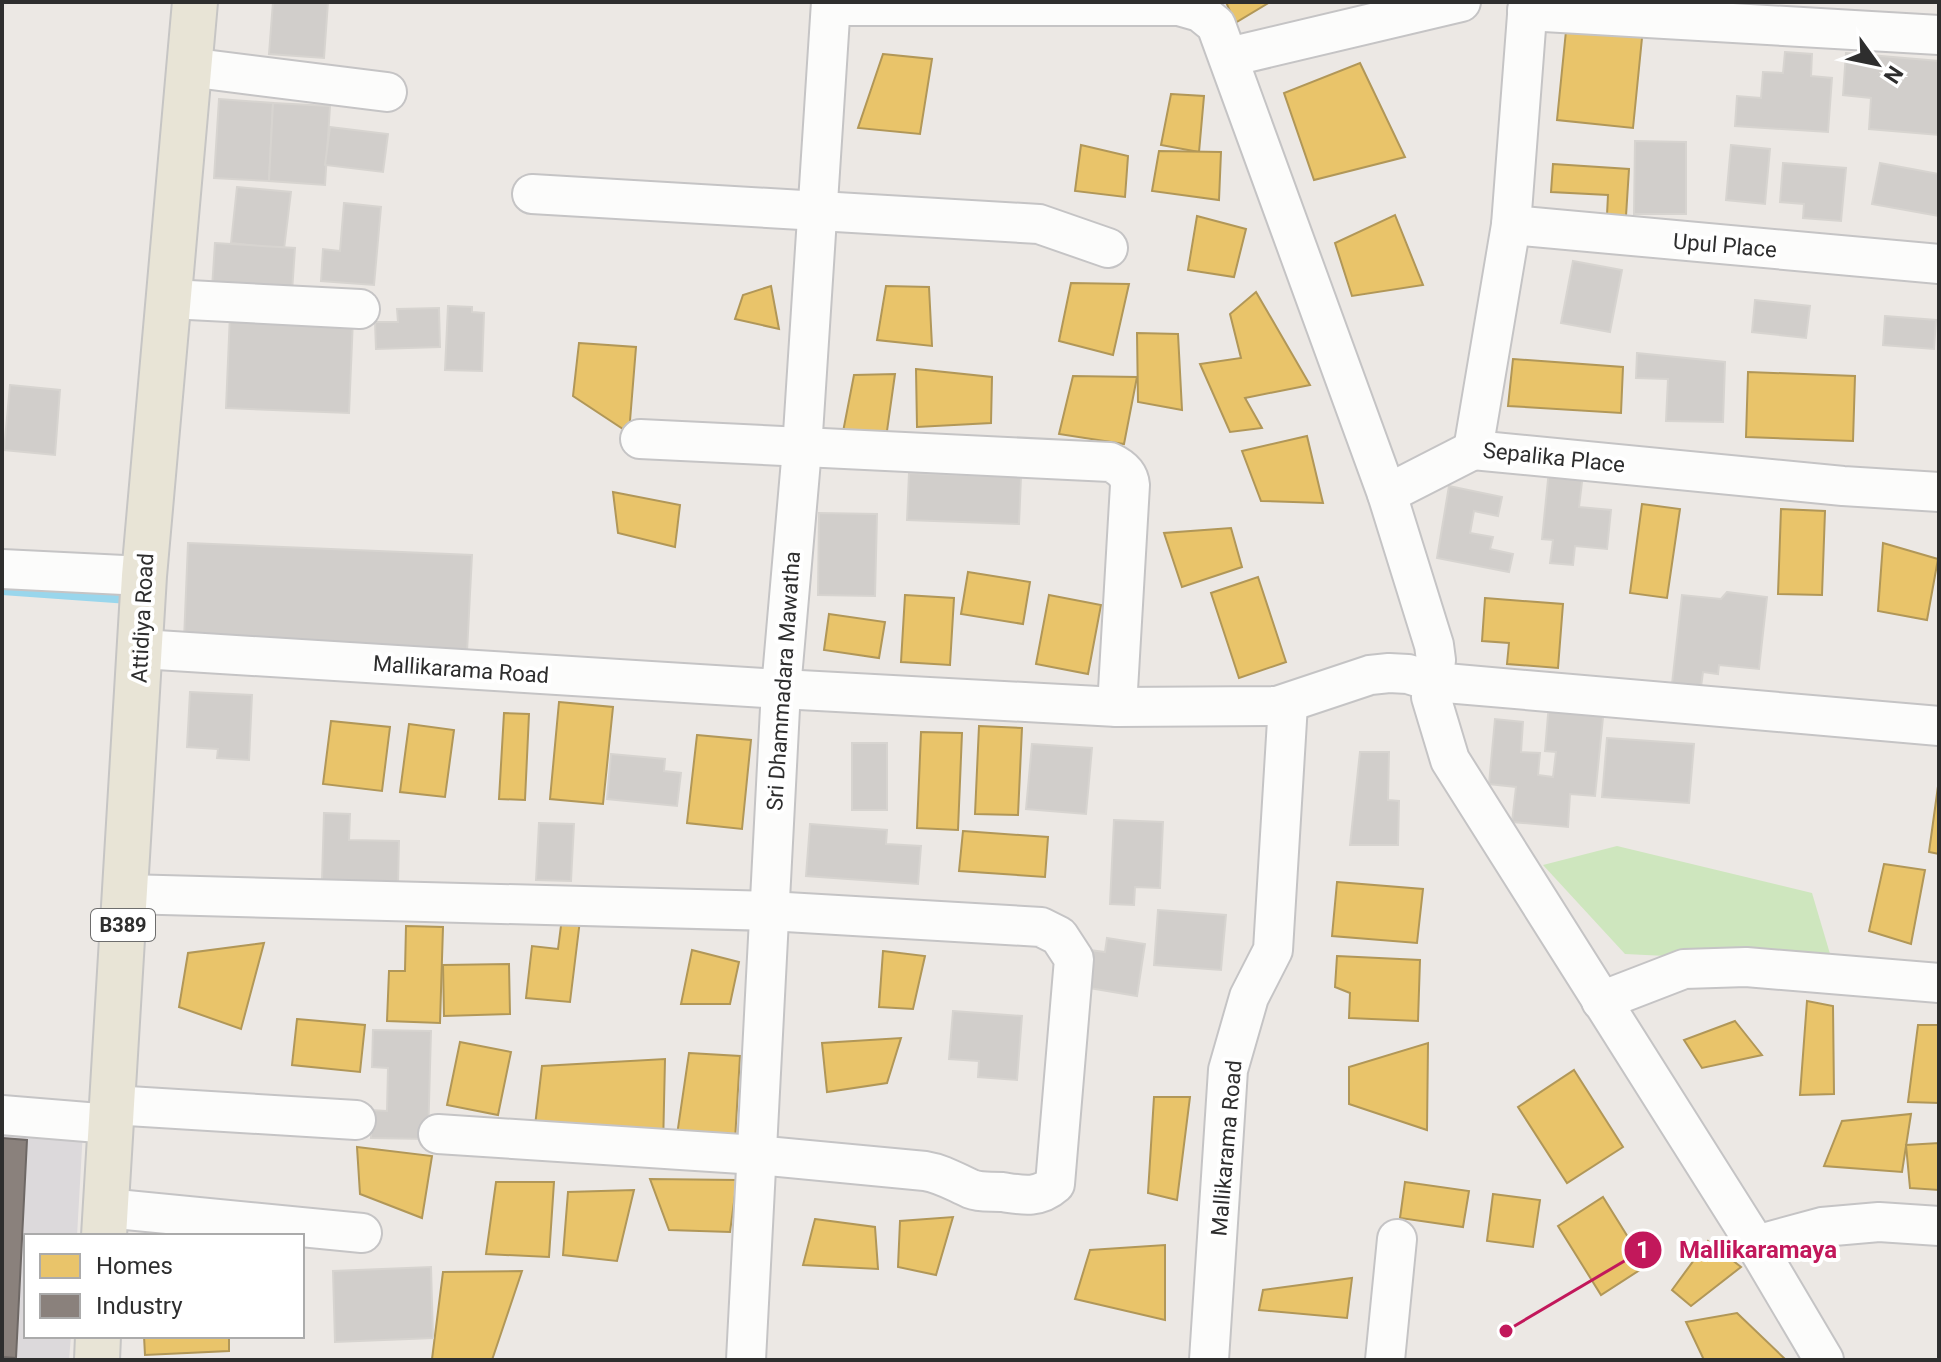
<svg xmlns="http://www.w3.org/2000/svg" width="1941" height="1362" viewBox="0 0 1941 1362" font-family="Roboto,sans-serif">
	<rect width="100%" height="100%" fill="#ece8e4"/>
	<!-- industrial -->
	<path fill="#dcd9db" d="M2,1125L83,1130L77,1236H26V1336H71L69,1360H2Z"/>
	<!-- green -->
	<path fill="#cee6be" d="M1617,846L1812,893L1833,964L1625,954L1543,865Z"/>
	<!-- homes -->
	<g fill="#e9c46a" stroke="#b19758" stroke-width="2">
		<path d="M1226,2H1270L1235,23Z"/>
		<path d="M1567,21L1643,28L1633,128L1557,120Z"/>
		<path d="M883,54L932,59L920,134L858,128Z"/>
		<path d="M1360,63L1405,157L1314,180L1284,93Z"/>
		<path d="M1171,94L1204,96L1199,152L1161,145Z"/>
		<path d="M1081,145L1128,156L1125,197L1075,191Z"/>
		<path d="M1159,151L1221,152L1219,200L1152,191Z"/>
		<path d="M1553,164L1629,169L1626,216L1607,215L1608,195L1551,192Z"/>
		<path d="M1395,215L1423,285L1352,296L1335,243Z"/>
		<path d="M1197,216L1246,229L1234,277L1188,270Z"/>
		<path d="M1071,283L1129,284L1113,355L1059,341Z"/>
		<path d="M771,286L779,329L735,319L743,295Z"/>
		<path d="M886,286L929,287L932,346L877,340Z"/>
		<path d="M1256,292L1310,385L1245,398L1262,428L1230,432L1200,364L1241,358L1230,314Z"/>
		<path d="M1137,333L1178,334L1182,410L1138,402Z"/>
		<path d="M579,343L636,347L629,433L573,396Z"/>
		<path d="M1513,359L1623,367L1621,413L1508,406Z"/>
		<path d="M916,369L992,377L991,423L917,427Z"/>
		<path d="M1748,372L1855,376L1853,441L1746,437Z"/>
		<path d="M895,374L886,438L842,437L854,375Z"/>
		<path d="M1073,376L1137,377L1124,444L1059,434Z"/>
		<path d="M1307,436L1323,503L1261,501L1242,451Z"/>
		<path d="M613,492L680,505L675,547L618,533Z"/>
		<path d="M1642,504L1680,509L1667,598L1630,593Z"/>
		<path d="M1781,509L1825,511L1822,595L1778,594Z"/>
		<path d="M1231,528L1242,567L1182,587L1164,533Z"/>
		<path d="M1883,543L1938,559L1927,620L1878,611Z"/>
		<path d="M968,572L1030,582L1023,624L961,614Z"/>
		<path d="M1258,577L1286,662L1239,678L1211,593Z"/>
		<path d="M905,595L954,598L950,665L901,662Z"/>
		<path d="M1049,595L1101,605L1088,674L1036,664Z"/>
		<path d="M1485,598L1563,604L1558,668L1507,664L1509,643L1482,641Z"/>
		<path d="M829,614L885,622L879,658L824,650Z"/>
		<path d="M559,702L613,707L603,804L550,799Z"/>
		<path d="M504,713L529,714L525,800L499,799Z"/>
		<path d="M331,721L390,727L382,791L323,784Z"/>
		<path d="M409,724L454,730L445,797L400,792Z"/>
		<path d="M979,726L1022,728L1018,815L975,814Z"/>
		<path d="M921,732L962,733L958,830L917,828Z"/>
		<path d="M697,735L751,740L742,829L687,823Z"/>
		<path d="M1939,779V854L1929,852Z"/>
		<path d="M963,831L1048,837L1045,877L959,871Z"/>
		<path d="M1884,864L1925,870L1911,944L1869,931Z"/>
		<path d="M1337,882L1423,889L1417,943L1332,936Z"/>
		<path d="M562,918L580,920L570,1002L526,998L532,946L558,949Z"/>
		<path d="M406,926L443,927L440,1023L387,1021L389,971H405Z"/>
		<path d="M264,943L241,1029L179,1007L188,953Z"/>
		<path d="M692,950L739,962L730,1004H681Z"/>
		<path d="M883,951L925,956L913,1009L879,1007Z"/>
		<path d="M1337,956L1420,960L1418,1021L1349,1018L1350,993L1335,987Z"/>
		<path d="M509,964L510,1014L444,1016L443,965Z"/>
		<path d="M1807,1001L1833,1006L1834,1094L1800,1095Z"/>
		<path d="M297,1019L365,1025L360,1072L292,1065Z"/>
		<path d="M1735,1021L1762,1055L1702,1068L1684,1040Z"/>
		<path d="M1918,1025H1939V1103L1908,1102Z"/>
		<path d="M901,1038L887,1083L827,1092L822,1043Z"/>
		<path d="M460,1042L511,1052L498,1115L447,1105Z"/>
		<path d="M1428,1043L1427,1130L1349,1104V1067Z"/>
		<path d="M689,1053L740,1056L735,1140L677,1135Z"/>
		<path d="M665,1059L663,1148L535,1126L542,1066Z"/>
		<path d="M1574,1070L1623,1147L1567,1183L1518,1107Z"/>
		<path d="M1154,1097H1190L1177,1200L1148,1193Z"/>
		<path d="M1911,1114L1902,1172L1824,1166L1842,1121Z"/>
		<path d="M1939,1143V1190L1910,1188L1906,1145Z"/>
		<path d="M357,1147L432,1156L422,1218L360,1194Z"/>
		<path d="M650,1179L737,1180L730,1232L669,1230Z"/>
		<path d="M496,1182H554L549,1257L486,1254Z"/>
		<path d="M1405,1182L1469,1191L1463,1227L1400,1218Z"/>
		<path d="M634,1190L617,1261L563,1255L568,1192Z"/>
		<path d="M1493,1194L1540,1200L1533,1247L1487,1241Z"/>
		<path d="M1603,1197L1646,1266L1601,1295L1558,1226Z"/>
		<path d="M953,1217L936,1275L898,1267L900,1221Z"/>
		<path d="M815,1219L875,1227L878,1269L803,1265Z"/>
		<path d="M1708,1241L1741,1267L1691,1306L1672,1290Z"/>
		<path d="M1165,1245V1320L1075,1299L1090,1250Z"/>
		<path d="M522,1271L492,1360L432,1359L443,1272Z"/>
		<path d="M1352,1278L1347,1318L1259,1310L1263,1290Z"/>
		<path d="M1737,1313L1785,1359L1704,1360L1686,1322Z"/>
		<path d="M144,1336H229V1351L145,1355Z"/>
	</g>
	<!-- industry -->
	<path fill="#8a817c" stroke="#6e6865" stroke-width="2" d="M2,1138L27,1140L16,1358L2,1357Z"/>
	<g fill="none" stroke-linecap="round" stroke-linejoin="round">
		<!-- stream -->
		<path stroke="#99d6ec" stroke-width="8" d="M2,591L129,600"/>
	</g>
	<!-- building -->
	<g fill="#d1cecb" stroke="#d7d4d0" stroke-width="2">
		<path d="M273,2H328L324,58L269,54Z"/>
		<path d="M1785,52L1812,54L1811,76L1832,78L1828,132L1735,126L1737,96L1761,98L1763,72L1783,73Z"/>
		<path d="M1846,53L1939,61V135L1869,129L1871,98L1843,95Z"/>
		<path d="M219,99L273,103L269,181L214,178Z"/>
		<path d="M273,103L330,106L325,185L269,181Z"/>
		<path d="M330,127L388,134L383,172L325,165Z"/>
		<path d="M1635,141L1686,142V214H1634Z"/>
		<path d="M1731,145L1770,149L1765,204L1726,200Z"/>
		<path d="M1783,163L1846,168L1841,221L1803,218L1804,204L1780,202Z"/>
		<path d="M1880,163L1939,174V216L1872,204Z"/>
		<path d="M237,187L291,192L284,249L231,243Z"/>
		<path d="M344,203L381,207L374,285L321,281L323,249L340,251Z"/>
		<path d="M215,243L295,248L292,292L212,288Z"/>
		<path d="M1573,261L1622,270L1610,332L1561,323Z"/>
		<path d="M1755,300L1810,306L1806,338L1752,332Z"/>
		<path d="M448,306L472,307V312L484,313L482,371L445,370Z"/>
		<path d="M439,308L440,347L376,349L375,322H398L397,309Z"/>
		<path d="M230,314L353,319L349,413L226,408Z"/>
		<path d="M1885,316L1936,320L1934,349L1883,345Z"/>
		<path d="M1637,353L1725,362L1723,422L1666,421L1668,379L1636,378Z"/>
		<path d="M10,385L60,390L55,455L4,450Z"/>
		<path d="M1549,470L1583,474L1579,507L1611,510L1607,549L1575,546L1573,565L1550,563L1553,540L1542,539Z"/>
		<path d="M909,473L1021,477L1019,524L907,520Z"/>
		<path d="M1449,486L1502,497L1498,516L1474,511L1470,533L1493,537L1490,549L1513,554L1509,572L1437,558Z"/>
		<path d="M819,513L877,514L875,596L818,595Z"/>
		<path d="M188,543L472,555L467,652L184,640Z"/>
		<path d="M1727,592L1767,597L1759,669L1719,665L1718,674L1703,672L1701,687L1672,684L1682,595L1721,599Z"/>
		<path d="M190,692L252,695L249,760L217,758L218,749L187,747Z"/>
		<path d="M1549,703L1604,708L1595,796L1570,794L1568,827L1512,822L1516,787L1489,784L1495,719L1523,722L1521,752L1540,753L1538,775L1553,777L1556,752L1545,751Z"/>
		<path d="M1607,738L1694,744L1689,803L1602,797Z"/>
		<rect x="852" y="743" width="35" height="67"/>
		<path d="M1032,744L1092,748L1086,814L1026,809Z"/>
		<path d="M1360,752H1389L1388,800L1399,801L1398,845H1350Z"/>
		<path d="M611,754L665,759L664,771L681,773L677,806L607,799Z"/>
		<path d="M324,813L350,814L349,840L399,841L398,882L322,880Z"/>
		<path d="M1114,820L1163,822L1160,888L1135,887L1134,905L1110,904Z"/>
		<path d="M539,823L574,824L571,881L536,880Z"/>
		<path d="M810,824L887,830L886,844L921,846L918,884L806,876Z"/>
		<path d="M1158,910L1226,915L1221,970L1154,965Z"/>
		<path d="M1107,938L1145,944L1137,996L1077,986L1083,949L1105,952Z"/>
		<path d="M953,1011L1022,1016L1017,1080L978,1077L979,1061L949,1059Z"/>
		<path d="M373,1030L431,1031L428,1139L371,1138V1110L387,1111L388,1068L372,1067Z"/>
		<path d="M431,1267L433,1338L335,1342L333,1271Z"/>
	</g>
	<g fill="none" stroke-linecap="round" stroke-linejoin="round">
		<defs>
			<g id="minor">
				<path d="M1528,2L1511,225L1473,450L1843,486L1939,492"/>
				<path d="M831,6H1179L1200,12L1216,25L1387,494L1434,645L1436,660L1431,697L1450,760L1756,1245L1824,1360"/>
				<path d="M1527,11L1939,35"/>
				<path d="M1229,57L1461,2"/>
				<path d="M188,67L387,92"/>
				<path d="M532,194L1039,224L1108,248"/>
				<path d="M1511,225L1939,264"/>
				<path d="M170,299L360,309"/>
				<path d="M640,439L1110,462C1121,467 1129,473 1130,485L1117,707"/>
				<path d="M1387,494L1473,450"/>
				<path d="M2,569L144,576"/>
				<path d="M141,649L781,689L1117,707L1277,706L1370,675L1389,673L1408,674L1434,682L1939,726"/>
				<path d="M125,894L769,911L1041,927L1059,936L1074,959L1055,1184C1038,1199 1022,1195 1002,1192C991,1191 981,1193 971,1189C955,1182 943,1174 925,1171L757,1155L438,1134"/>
				<path d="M1601,1001L1684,969L1746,967L1939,983"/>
				<path d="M112,1105L356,1120"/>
				<path d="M2,1115L111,1124"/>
				<path d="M106,1208L362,1233"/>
				<path d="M1756,1245L1822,1227L1879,1222L1939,1226"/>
				<path d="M746,1360L781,689L802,449L831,2"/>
				<path d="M1209,1360L1228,1070L1249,997L1273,950L1288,704"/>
				<path d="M1385,1360L1397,1239"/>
			</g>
			<g id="major">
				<path d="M104,1236L144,576L195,2"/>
				<path d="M97,1360L98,1336"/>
			</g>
		</defs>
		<!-- minor casing -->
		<use href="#minor" stroke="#c5c4c5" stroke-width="42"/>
		<!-- major casing -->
		<use href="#major" stroke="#c6c5c4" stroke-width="48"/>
		<!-- minor -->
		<use href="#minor" stroke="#fcfcfb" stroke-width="38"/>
		<!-- major -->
		<use href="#major" stroke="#e8e4d6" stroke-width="44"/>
	</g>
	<g text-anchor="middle" stroke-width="8" stroke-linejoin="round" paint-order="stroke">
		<!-- shield labels -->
		<rect fill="#fff" stroke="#6d6d6d" stroke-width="2" x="91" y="909" width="64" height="32" rx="6"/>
		<g font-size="20" font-weight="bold" fill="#2e2e2e">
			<text x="123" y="932">B389</text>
		</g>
		<!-- street labels -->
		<g font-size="22" fill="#2e2e2e" stroke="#fff">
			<text transform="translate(1725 245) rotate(5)" y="8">Upul Place</text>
			<text transform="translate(1554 457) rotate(6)" y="8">Sepalika Place</text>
			<text transform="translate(142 618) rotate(-87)" y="8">Attidiya Road</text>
			<text transform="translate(461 669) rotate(4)" y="8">Mallikarama Road</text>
			<text transform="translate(783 681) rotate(-86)" y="8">Sri Dhammadara Mawatha</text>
			<text transform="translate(1226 1148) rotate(-85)" y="8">Mallikarama Road</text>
		</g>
	</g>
	<!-- callouts -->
	<path fill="none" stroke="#c2185b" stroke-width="3" d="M1506 1331L1643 1250"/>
	<g fill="#c2185b" stroke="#fff" stroke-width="3">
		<circle cx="1506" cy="1331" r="8"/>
		<circle cx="1643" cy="1250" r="20"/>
	</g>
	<g font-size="24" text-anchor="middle" font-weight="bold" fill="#fff">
		<text x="1643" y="1258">1</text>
	</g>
	<g font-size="24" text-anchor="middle" font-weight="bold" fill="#c2185b" stroke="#fff" stroke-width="8" stroke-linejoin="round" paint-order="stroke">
		<text x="1758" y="1258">Mallikaramaya</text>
	</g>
	<!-- border -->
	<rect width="1941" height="1362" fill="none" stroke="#2e2e2e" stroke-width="8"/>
	<!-- legend -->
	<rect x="24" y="1234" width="280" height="104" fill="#ffffff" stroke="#ababab" stroke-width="2"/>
	<rect x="40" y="1254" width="40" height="24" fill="#e9c46a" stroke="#ababab" stroke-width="2"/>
	<text x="96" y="1274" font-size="24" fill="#2e2e2e">Homes</text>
	<rect x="40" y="1294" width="40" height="24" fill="#8a817c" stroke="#ababab" stroke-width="2"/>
	<text x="96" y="1314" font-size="24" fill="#2e2e2e">Industry</text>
	<!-- north arrow -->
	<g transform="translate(1877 64) rotate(123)" stroke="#ffffff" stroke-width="6" paint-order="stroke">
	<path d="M0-6L14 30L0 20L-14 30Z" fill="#2e2e2e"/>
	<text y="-12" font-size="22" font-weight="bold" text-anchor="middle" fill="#2e2e2e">N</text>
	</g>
</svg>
